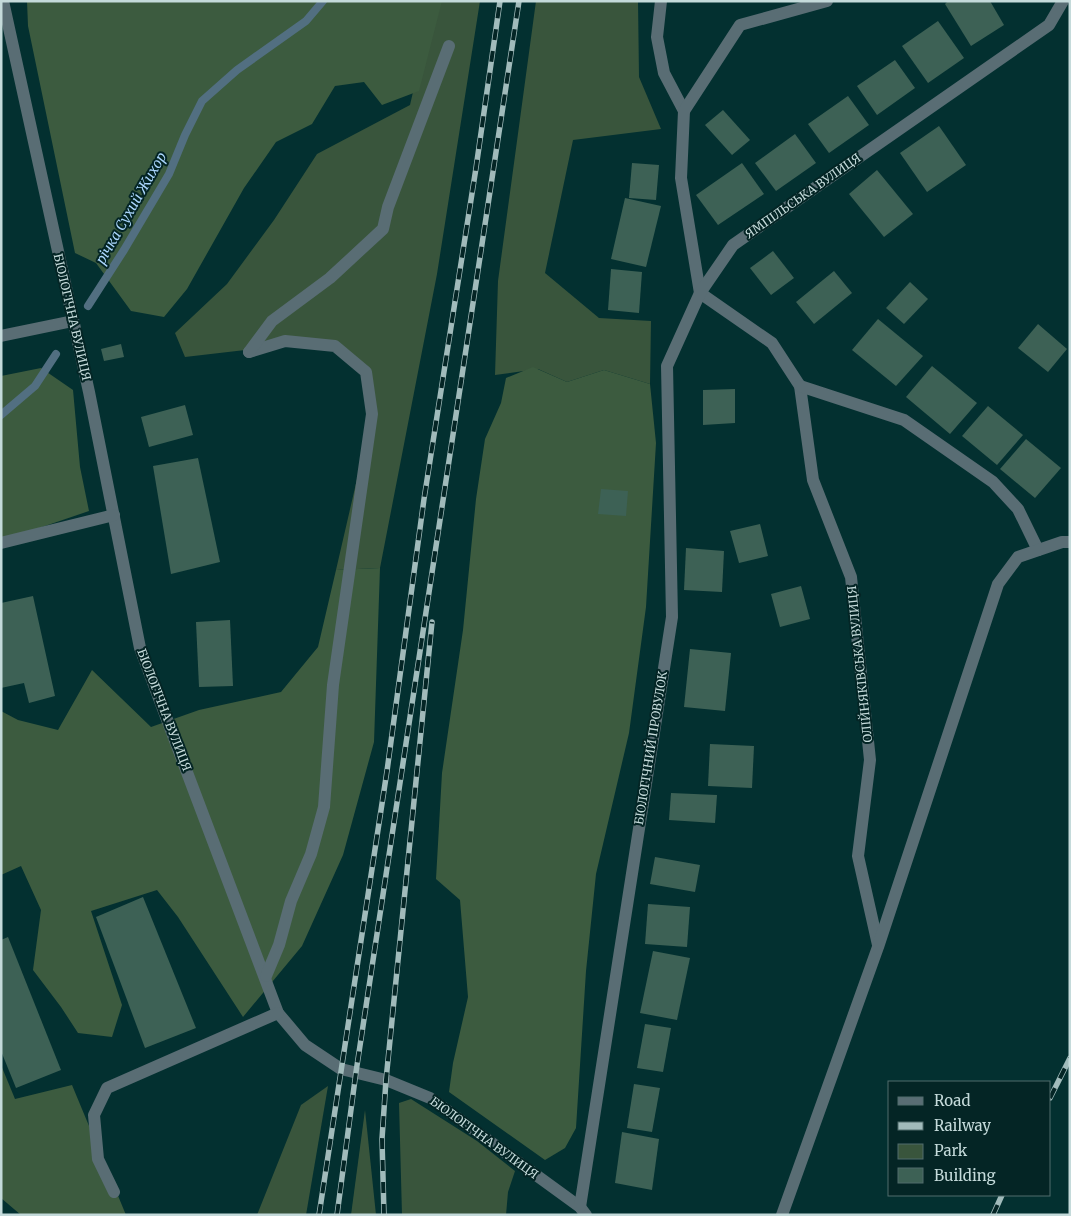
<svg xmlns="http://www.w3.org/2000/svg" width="1071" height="1216" viewBox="0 0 1071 1216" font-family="Merriweather,serif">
	<rect width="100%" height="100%" fill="#033030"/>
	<!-- green -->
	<g fill="#39553c">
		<path d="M434,1H480L437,274L380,568L336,570L372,414L365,372L335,346L304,343L185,357L175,333L227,284L274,220L317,154L410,105Z"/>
		<path d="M536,1H638L639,77L661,129L573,140L545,273L599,318L651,321L650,384L604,370L567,382L538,369L495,375L498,281Z"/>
		<path d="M328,1086L306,1215H257L301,1105Z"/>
		<path d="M411,1099L477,1141L515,1171L508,1192L506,1215H402L399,1103Z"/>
		<path d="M365,1110L376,1215H351Z"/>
	</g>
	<!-- forest -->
	<g fill="#3c5b3f">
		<path d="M27,1H442L419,91L382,105L364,82L335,86L312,124L276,142L244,188L187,289L164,317L131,311L96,263L75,253L28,26Z"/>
		<path d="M533,367L567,382L604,370L650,384L656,443L646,607L629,733L596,874L586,971L576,1128L565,1148L545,1160L449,1092L453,1063L468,997L460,900L436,879L442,773L463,630L476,499L485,439L501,403L506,378Z"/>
		<path d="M41,368L73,390L80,467L89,511L1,541V376Z"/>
		<path d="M380,568L374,742L343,855L302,946L243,1017L178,917L157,890L91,911L122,1005L112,1037L78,1033L61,1007L33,970L41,910L21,866L1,875V711L18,720L58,730L92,670L151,727L199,710L281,692L318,647L336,570Z"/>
		<path d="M1,1065L15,1099L72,1085L126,1215H21L1,1198Z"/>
	</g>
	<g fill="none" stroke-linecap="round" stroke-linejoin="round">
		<!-- stream -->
		<g stroke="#526f81" stroke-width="8">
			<path d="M88,306L124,250L169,174L185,135L202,101L237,70L306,21L323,1"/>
			<path d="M1,415L35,386L56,354"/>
		</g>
	</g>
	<!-- building -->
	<g fill="#3d6155">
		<path d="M948,1H990L1004,25L971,46L945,4Z"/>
		<path d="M938,21L964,58L928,83L902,46Z"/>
		<path d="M895,60L915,88L877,115L857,86Z"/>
		<path d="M848,96L869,125L829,153L808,124Z"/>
		<path d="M723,110L750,140L732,155L705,125Z"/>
		<path d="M939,126L966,165L927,192L900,153Z"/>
		<path d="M795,134L816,163L776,191L755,163Z"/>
		<path d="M632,163L659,165L656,200L629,198Z"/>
		<path d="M742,163L764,194L718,225L696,195Z"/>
		<path d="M877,170L913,214L884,237L849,194Z"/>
		<path d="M625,198L661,206L646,267L611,259Z"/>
		<path d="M773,251L794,278L771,295L750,268Z"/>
		<path d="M611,269L642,272L639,313L608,310Z"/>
		<path d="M834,271L852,293L814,324L796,302Z"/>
		<path d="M910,282L928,299L904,324L886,308Z"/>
		<path d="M878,319L923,356L896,386L852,350Z"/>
		<path d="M1038,324L1067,349L1048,372L1018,348Z"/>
		<path d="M121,344L124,357L104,361L101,349Z"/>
		<path d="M932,366L977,403L950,434L906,397Z"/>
		<path d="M735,389V423L703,425V390Z"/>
		<path d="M185,405L193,435L149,447L141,417Z"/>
		<path d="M988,406L1023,435L997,465L962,436Z"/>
		<path d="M1026,439L1061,468L1035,498L1000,469Z"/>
		<path d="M198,458L220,562L171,574L153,466Z"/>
		<path d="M601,489L628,491L626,516L598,514Z"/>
		<path d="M760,524L768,556L739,563L730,531Z"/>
		<path d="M686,548L724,551L722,592L684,590Z"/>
		<path d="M801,586L810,619L780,627L771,594Z"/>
		<path d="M33,596L55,696L29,703L24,683L1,688V603Z"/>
		<path d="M230,620L233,686L199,687L196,622Z"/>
		<path d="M690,649L731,653L725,711L684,707Z"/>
		<path d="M710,744L754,746L752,788L708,786Z"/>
		<path d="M671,793L717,795L715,823L669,820Z"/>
		<path d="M655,857L700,865L695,892L650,884Z"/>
		<path d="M143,897L196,1028L145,1048L96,917Z"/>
		<path d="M648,904L690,907L687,947L645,944Z"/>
		<path d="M8,937L61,1070L16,1088L1,1051V940Z"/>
		<path d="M653,951L690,958L677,1020L640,1013Z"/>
		<path d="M645,1024L671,1028L663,1072L637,1068Z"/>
		<path d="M634,1084L660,1088L652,1132L627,1128Z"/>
		<path d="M622,1132L659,1139L652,1190L615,1183Z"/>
	</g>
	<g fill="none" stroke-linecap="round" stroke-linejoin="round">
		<!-- minor -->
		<g stroke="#596d74" stroke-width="12">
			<path d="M3,1L89,392L140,648L278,1013L305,1045L341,1069L386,1080L430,1098L580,1207L586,1215"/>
			<path d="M661,1L657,37L664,73L684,111"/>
			<path d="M700,293L772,343L800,386L813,480L851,577L870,760L858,856L878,945"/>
			<path d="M700,293L681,178L684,111L740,25L827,1"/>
			<path d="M1,336L73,321"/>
			<path d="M249,352L285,341L335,346L366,372L372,414L333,685L324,807L311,854L291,901L279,945L266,976"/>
			<path d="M249,352L272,321L330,278L383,229L388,207L449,46"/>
			<path d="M800,386L904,420L993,482L1018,509L1038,550"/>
			<path d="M1,543L114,515"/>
			<path d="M114,1192L98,1159L94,1115L107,1088L278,1013"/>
			<path d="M580,1207L672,617L667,366L700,293L733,245L1049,25L1063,1"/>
			<path d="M782,1215L878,947L998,584L1018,557L1062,542H1070"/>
		</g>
		<defs>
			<g id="rail">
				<path d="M1050,1098L1070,1058"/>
				<path d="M319,1215L387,771L424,499L476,168L500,1"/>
				<path d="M337,1215L356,1072L519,1"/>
				<path d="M384,1215L382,1139L386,1080L432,622"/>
				<path d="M993,1215L1002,1195"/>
			</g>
		</defs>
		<!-- rail casing -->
		<use href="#rail" stroke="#a1bbbb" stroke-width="5.5"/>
		<!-- rail -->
		<use href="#rail" stroke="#042525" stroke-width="4" stroke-dasharray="11" stroke-linecap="butt"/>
	</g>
	<g text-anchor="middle" stroke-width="4" stroke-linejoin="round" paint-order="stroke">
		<!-- street labels -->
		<g font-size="12" fill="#c4dada" stroke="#042525">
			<text transform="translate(803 196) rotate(-35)" y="4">ЯМПІЛЬСЬКА ВУЛИЦЯ</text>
			<text transform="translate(72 317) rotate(77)" y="4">БІОЛОГІЧНА ВУЛИЦЯ</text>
			<text transform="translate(860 664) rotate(-96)" y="4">ОЛІЙНЯКІВСЬКА ВУЛИЦЯ</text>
			<text transform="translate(164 710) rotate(69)" y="4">БІОЛОГІЧНА ВУЛИЦЯ</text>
			<text transform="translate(651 748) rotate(-81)" y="4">БІОЛОГІЧНИЙ ПРОВУЛОК</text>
			<text transform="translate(484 1138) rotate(36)" y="4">БІОЛОГІЧНА ВУЛИЦЯ</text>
		</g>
		<!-- water labels -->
		<g font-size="14" font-style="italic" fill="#abd6fd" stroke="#042525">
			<text transform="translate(131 208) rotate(-60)" y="5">річка Сухий Жихор</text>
		</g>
	</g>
	<!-- border -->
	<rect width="1071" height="1216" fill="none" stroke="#c4dada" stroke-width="5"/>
	<!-- legend -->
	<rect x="888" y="1081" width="162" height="115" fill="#042525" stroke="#516d6d"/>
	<rect x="898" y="1097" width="25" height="8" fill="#596d74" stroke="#516d6d"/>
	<text x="934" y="1106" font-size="15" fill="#c4dada">Road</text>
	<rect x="898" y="1122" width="25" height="8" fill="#a1bbbb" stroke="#516d6d"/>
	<text x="934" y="1131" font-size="15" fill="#c4dada">Railway</text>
	<rect x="898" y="1144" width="25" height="15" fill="#39553c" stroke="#516d6d"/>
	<text x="934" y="1156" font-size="15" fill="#c4dada">Park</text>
	<rect x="898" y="1168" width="25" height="15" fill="#3d6155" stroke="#516d6d"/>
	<text x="934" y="1181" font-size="15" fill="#c4dada">Building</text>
</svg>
